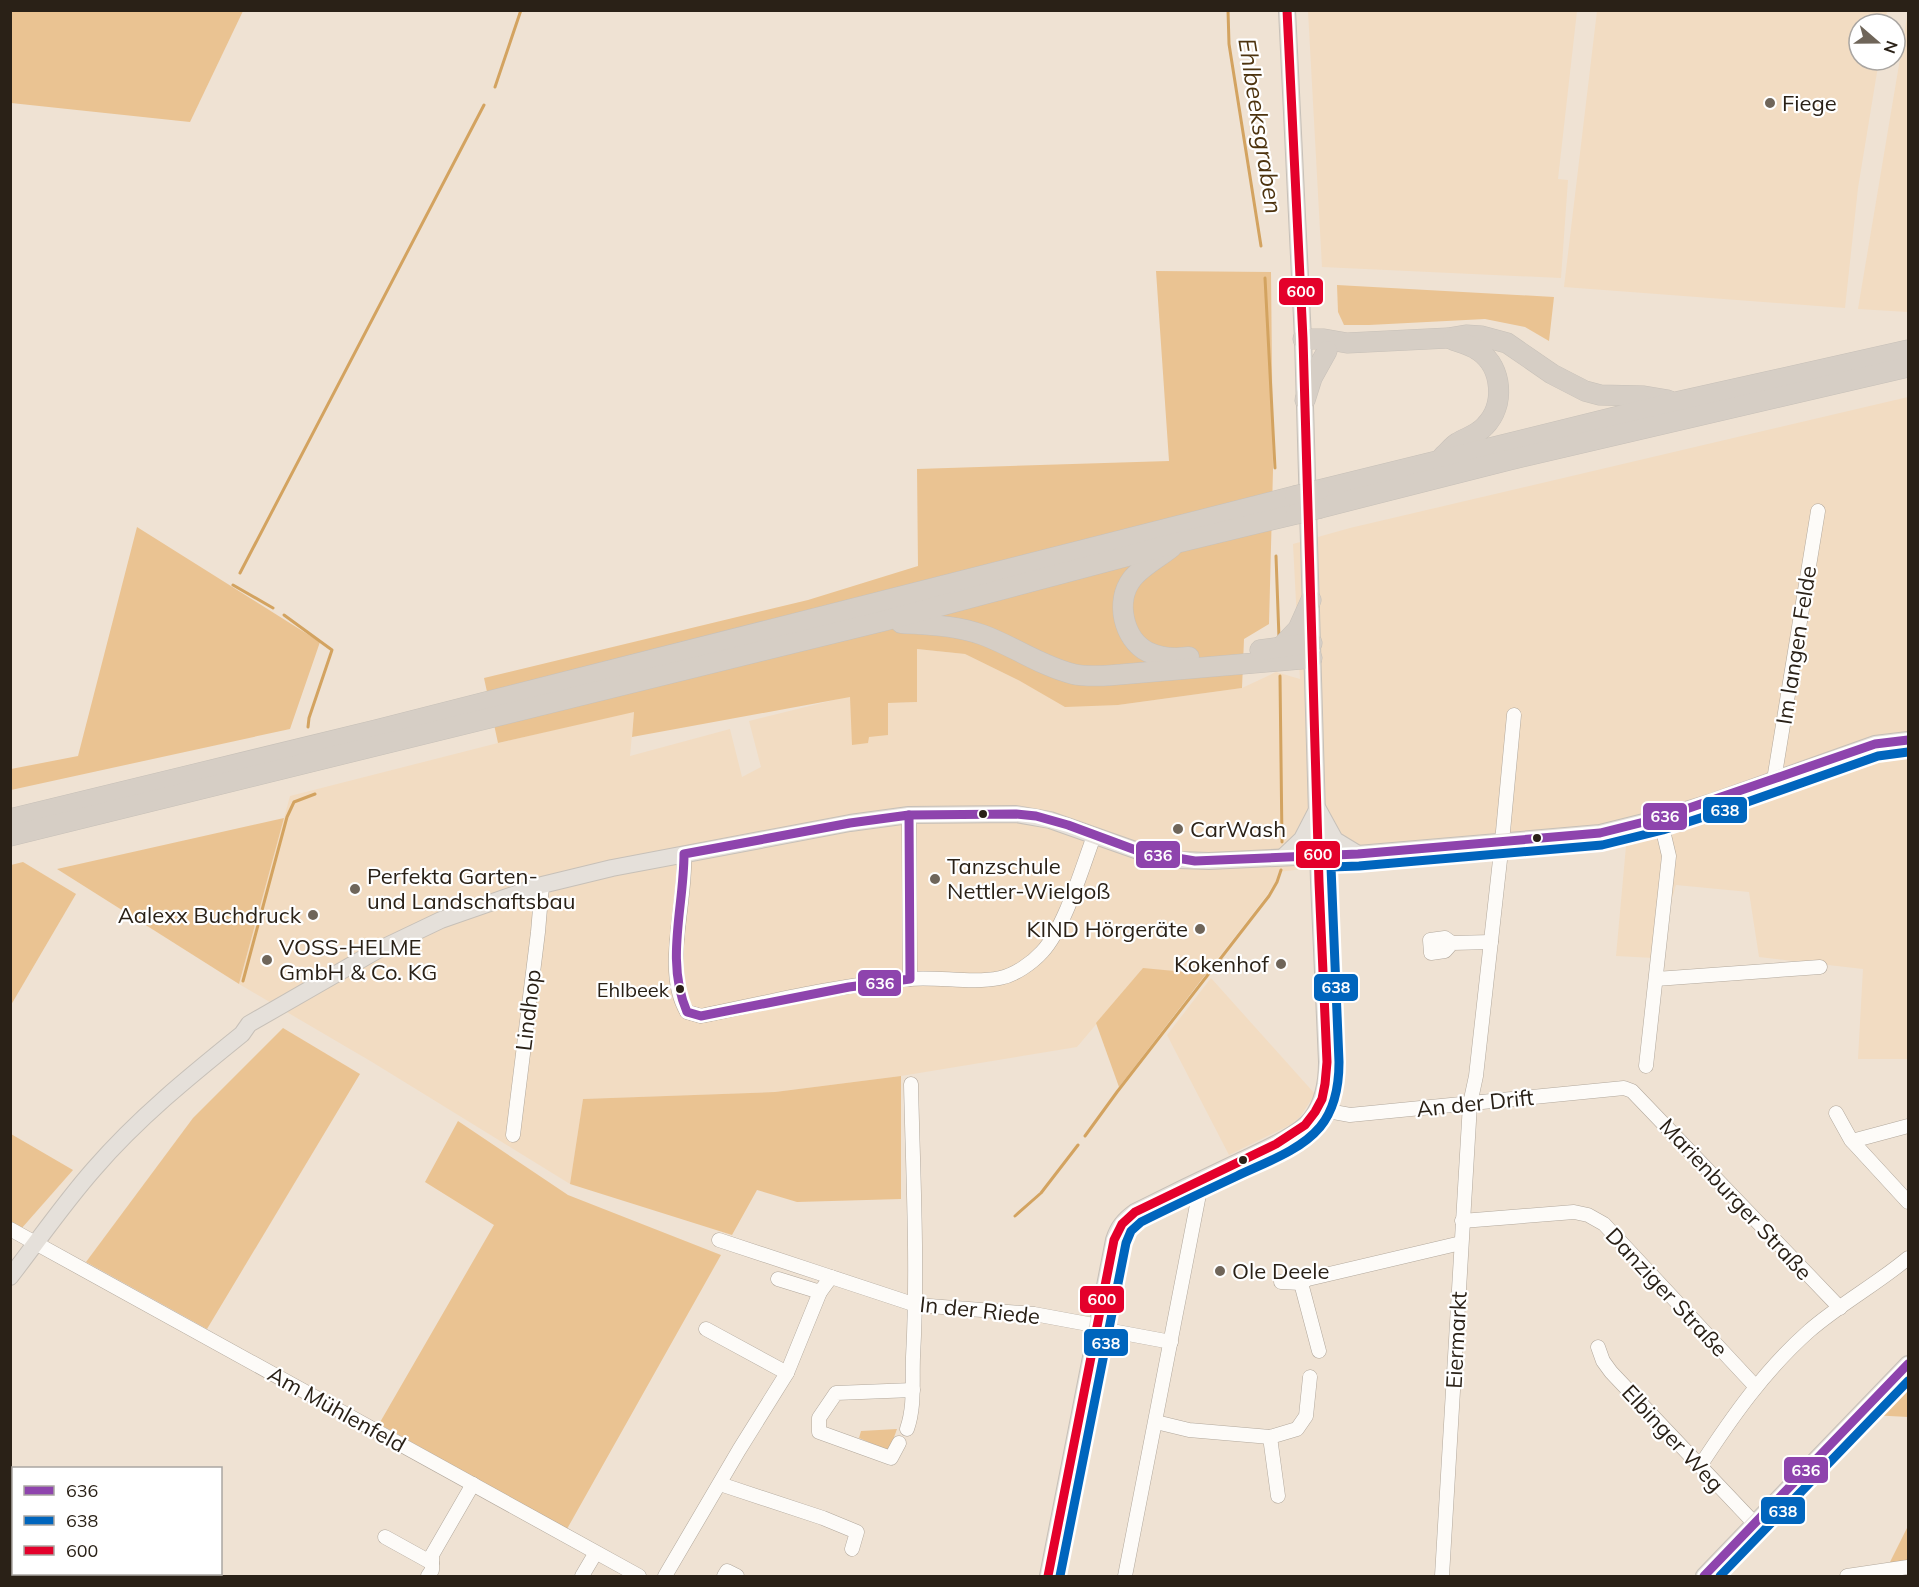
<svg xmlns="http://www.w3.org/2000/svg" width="1919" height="1587" viewBox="0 0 1919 1587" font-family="Mulish,sans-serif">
	<rect width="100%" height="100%" fill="#efe2d3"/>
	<!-- built -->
	<g fill="#f2dcc2">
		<path d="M1308,11H1577L1558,179L1568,180L1561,278L1322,267Z"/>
		<path d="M1597,11H1887L1885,24H1859V60H1879L1858,188L1845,308L1564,287Z"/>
		<path d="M1908,11V312L1858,309Z"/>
		<path d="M1908,397V1059H1858L1863,969L1759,957L1749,892L1676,885L1654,958L1616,956L1627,835L1596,842L1346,864L1278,872L1276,881L1267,895L1206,974L1143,969L1077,1047L901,1076L775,1092L583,1099L570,1184L372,1062L239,984L290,796L498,743L634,711L630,756L730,729L742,777L761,767L749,721L850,696L868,737L888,703L917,702V649L965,654L1020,681L1118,705L1242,688L1276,672L1300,679L1293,544L1350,528Z"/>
		<path d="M1211,978L1315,1094L1300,1117L1290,1125L1229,1155L1167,1035Z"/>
	</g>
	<!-- green -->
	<g fill="#eac392">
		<path d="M11,10H243V11L190,122L11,103Z"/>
		<path d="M1156,271L1271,272L1273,470L1269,624L1244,639L1242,688L1118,705L1065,707L1020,681L965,654L917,649V702L888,703V735L869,737L868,743L852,745L850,697L632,737L634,712L498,743L484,678L808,600L918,566L917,469L1169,461Z"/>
		<path d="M1337,285L1554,297L1549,341L1525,327L1485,319L1369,325H1344L1338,312Z"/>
		<path d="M137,527L320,642L290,729L11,790V769L78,756Z"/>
		<path d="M284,818L239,984L57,869Z"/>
		<path d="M23,862L76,894L11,1005V865Z"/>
		<path d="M1143,968L1206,974L1119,1087L1096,1023Z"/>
		<path d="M283,1028L360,1074L207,1329L86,1262L193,1118Z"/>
		<path d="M901,1076V1199L797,1202L757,1190L732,1235L570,1184L583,1099L775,1092Z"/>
		<path d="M458,1121L568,1195L721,1255L567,1529L379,1424L494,1225L425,1182Z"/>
		<path d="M11,1134L73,1170L21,1229L11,1223Z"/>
		<path d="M1908,1378V1417L1871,1415Z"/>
		<path d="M897,1429L889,1451L859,1438L861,1431Z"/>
		<path d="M1908,1526V1563L1888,1566Z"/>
	</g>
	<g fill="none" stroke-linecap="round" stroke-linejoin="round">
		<!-- stream -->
		<g stroke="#d3a360" stroke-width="3">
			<path d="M1228,10L1229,44L1261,246"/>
			<path d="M495,87L521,10"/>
			<path d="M1265,278L1275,468"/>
			<path d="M1276,556L1279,638"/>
			<path d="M240,573L484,105"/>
			<path d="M233,585L273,608"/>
			<path d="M284,615L332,650L309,718L308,727"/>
			<path d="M1280,676L1282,842"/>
			<path d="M243,981L287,817L294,802L315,794"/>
			<path d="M1085,1136L1117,1092L1269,896L1277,882L1281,870"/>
			<path d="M1015,1216L1041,1193L1078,1145"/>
		</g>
		<defs>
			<g id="minor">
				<path d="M1774,780L1818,511"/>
				<path d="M909,815L910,979"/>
				<path d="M1502,842L1514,715"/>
				<path d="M684,854C687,901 662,971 687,1012L701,1016C769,1002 839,985 908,979C939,976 970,984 1000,978C1015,975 1032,963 1042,952C1065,927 1082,868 1094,836"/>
				<path d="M1452,943L1445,951L1431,953L1430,940L1445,938L1452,943L1491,942"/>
				<path d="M1656,979L1820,967"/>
				<path d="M1646,1066L1669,856L1660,818"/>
				<path d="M1317,1109L1350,1115L1624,1088L1632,1091L1840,1308"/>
				<path d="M1836,1113L1851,1140L1908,1202"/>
				<path d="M513,1135L538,932L542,885"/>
				<path d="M1852,1141L1908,1126"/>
				<path d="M1462,1221L1574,1212L1588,1215L1604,1224L1755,1386"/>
				<path d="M10,1229L639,1576"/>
				<path d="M719,1240L831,1277"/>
				<path d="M778,1279L820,1292L831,1277L916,1305L1034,1314L1088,1324L1096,1328L1171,1342"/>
				<path d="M1281,1282L1301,1283"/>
				<path d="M706,1329L787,1373"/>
				<path d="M1598,1347L1603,1361L1611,1372L1755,1524"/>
				<path d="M1319,1351L1301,1283L1308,1279L1461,1243"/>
				<path d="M1156,1422L1189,1430L1270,1437L1297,1429L1306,1416L1310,1377"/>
				<path d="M907,1429C915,1406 912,1382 913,1357C918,1266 913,1175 911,1084"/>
				<path d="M1270,1437L1278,1496"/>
				<path d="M899,1443L891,1458L819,1432V1418L836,1393L913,1390"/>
				<path d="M1700,1466C1732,1417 1765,1370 1809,1331C1840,1304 1877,1284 1908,1258"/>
				<path d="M720,1484L823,1518L857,1532L852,1549"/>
				<path d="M385,1537L432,1563"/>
				<path d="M428,1576L432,1570V1555L473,1484"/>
				<path d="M582,1576L595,1554"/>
				<path d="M665,1576L739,1450L787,1373L820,1292"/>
				<path d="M724,1576L727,1571L737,1576"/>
				<path d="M1125,1576L1202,1179"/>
				<path d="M1442,1576L1470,1104L1476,1076L1500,860"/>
				<path d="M1847,1576L1908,1567"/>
			</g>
			<g id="major">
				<path d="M1318,809L1335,840L1358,854"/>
				<path d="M1283,857L1302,839L1316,812"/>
				<path d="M10,1277C38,1241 64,1203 94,1169C138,1118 190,1076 242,1034L249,1024L376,951L441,920L542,885L612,868L850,823L909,815L1016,814L1050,820L1141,852L1179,860L1209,861L1358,854L1600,833L1660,818L1715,801L1875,744L1908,740"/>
				<path d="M1048,1576L1114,1240C1118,1227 1124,1220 1135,1212C1169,1195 1202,1179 1236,1163C1256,1153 1298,1136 1311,1119C1324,1102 1327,1082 1327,1062L1319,882L1303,339L1287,10"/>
				<path d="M1704,1576L1908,1364"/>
			</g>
			<g id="highway">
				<path d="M1303,339H1324L1347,343L1448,338L1466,335L1481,336L1507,343L1552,374L1585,391L1600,395L1644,396L1668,400"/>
				<path d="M1305,400L1312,378L1327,351"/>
				<path d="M1443,456C1448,452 1452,446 1457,443C1467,437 1477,435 1485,426C1505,406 1503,368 1479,351C1471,345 1462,343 1453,340"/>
				<path d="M1319,490L1676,402L1908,350"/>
				<path d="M1320,508L1509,460L1908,367"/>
				<path d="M1172,547C1160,557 1141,567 1132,579C1115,601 1123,639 1148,652C1161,658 1175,659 1189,657"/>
				<path d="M901,623C929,625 956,625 983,635C1013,646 1041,666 1073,674C1086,677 1101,676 1114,675L1312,658"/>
				<path d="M1280,648L1298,629L1311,600"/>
				<path d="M1260,650L1312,643"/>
				<path d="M10,819L376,730L1295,496"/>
				<path d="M10,836L883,621L1176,543L1296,514"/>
			</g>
		</defs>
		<!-- minor casing -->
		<use href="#minor" stroke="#b2a89c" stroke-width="15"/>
		<!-- major casing -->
		<use href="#major" stroke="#c7c0b8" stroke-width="18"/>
		<!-- highway casing -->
		<use href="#highway" stroke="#c7c0b8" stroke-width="21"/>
		<!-- minor -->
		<use href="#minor" stroke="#fdfbf8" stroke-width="14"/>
		<!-- major -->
		<use href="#major" stroke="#e5e0da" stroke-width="16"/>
		<!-- highway -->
		<use href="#highway" stroke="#d6cec5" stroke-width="20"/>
		<defs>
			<g id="highway-bridge">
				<path d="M1295,496L1319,490"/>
				<path d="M1296,514L1320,508"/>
			</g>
		</defs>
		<!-- highway-bridge casing -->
		<use href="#highway-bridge" stroke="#c7c0b8" stroke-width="21" stroke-linecap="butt"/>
		<!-- highway-bridge -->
		<use href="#highway-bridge" stroke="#d6cec5" stroke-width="20"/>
		<defs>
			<g id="bus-1">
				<path d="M909,815L910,979L849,987L701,1016L687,1012C665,961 684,907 684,854L850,823Z"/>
				<path d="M909,815L1016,814L1036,816L1068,825L1141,852L1195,861L1358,854L1600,833L1660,818L1875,744L1908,740"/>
				<path d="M1704,1576L1908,1364"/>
			</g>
			<g id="bus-2">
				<path d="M1060,1576L1126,1243L1131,1231L1141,1222C1173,1206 1205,1191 1237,1176C1264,1163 1300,1151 1320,1127C1335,1109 1339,1085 1339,1062L1331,867L1359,866L1602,845L1663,830L1719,812L1878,756L1908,752"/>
				<path d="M1720,1576L1908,1381"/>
			</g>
			<path id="bus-3" d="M1048,1576L1114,1240L1122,1224L1135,1212L1276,1144L1305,1125L1315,1112L1322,1099L1325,1084L1327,1062L1319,882L1303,339L1287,10"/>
		</defs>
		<!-- bus-1 casing -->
		<use href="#bus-1" stroke="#fff" stroke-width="14"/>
		<!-- bus-2 casing -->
		<use href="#bus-2" stroke="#fff" stroke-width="14"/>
		<!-- bus-3 casing -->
		<use href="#bus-3" stroke="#fff" stroke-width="14"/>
		<!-- bus-1 -->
		<use href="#bus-1" stroke="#8e44ad" stroke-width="9"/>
		<!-- bus-2 -->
		<use href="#bus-2" stroke="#0065bd" stroke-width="9"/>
		<!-- bus-3 -->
		<use href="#bus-3" stroke="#e4002b" stroke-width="9"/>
	</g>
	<!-- markers -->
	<g fill="#6f6559" stroke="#fff" stroke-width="2">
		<circle cx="1770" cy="103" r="6"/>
		<circle cx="1178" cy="829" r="6"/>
		<circle cx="935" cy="879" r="6"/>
		<circle cx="355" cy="889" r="6"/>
		<circle cx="313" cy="915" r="6"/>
		<circle cx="1200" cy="929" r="6"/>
		<circle cx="267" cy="960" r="6"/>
		<circle cx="1281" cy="964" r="6"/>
		<circle cx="1220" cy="1271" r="6"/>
	</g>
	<g fill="#2a2117" stroke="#fff" stroke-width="2">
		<circle cx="983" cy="814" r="5"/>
		<circle cx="1537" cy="838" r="5"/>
		<circle cx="680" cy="989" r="5"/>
		<circle cx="1243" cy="1160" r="5"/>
	</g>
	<g text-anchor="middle" stroke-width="4.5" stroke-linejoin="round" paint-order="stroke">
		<!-- bus labels -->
		<g font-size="20" fill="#2a2117" stroke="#fff" text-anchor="end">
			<text x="669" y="997">Ehlbeek</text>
		</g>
		<!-- poi labels -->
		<g font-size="22" fill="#2a2117" stroke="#fff" text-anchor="start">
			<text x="1782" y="111">Fiege</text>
			<text x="1190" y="837">CarWash</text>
			<text x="947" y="874">Tanzschule<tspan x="947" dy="25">Nettler-Wielgoß</tspan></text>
			<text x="367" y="884">Perfekta Garten-<tspan x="367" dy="25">und Landschaftsbau</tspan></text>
			<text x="301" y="923" text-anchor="end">Aalexx Buchdruck</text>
			<text x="1188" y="937" text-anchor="end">KIND Hörgeräte</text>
			<text x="279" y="955">VOSS-HELME<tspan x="279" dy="25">GmbH &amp; Co. KG</tspan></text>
			<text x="1269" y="972" text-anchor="end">Kokenhof</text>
			<text x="1232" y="1279">Ole Deele</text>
		</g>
		<!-- street labels -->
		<g font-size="22" fill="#2a2117" stroke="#fff">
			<text transform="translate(1796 645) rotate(-81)" y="8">Im langen Felde</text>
			<text transform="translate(528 1010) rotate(-83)" y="8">Lindhop</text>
			<text transform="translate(1475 1103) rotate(-6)" y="8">An der Drift</text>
			<text transform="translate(1736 1199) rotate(47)" y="8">Marienburger Straße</text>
			<text transform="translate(1667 1292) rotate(47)" y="8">Danziger Straße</text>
			<text transform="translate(980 1310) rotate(6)" y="8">In der Riede</text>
			<text transform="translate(1456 1340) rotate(-87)" y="8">Eiermarkt</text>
			<text transform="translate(337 1409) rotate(29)" y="8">Am Mühlenfeld</text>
			<text transform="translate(1673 1438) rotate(47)" y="8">Elbinger Weg</text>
		</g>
		<!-- water labels -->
		<g font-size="24" font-style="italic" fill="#4d330e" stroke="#fff">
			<text transform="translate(1260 126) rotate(81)" y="8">Ehlbeeksgraben</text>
		</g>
	</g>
	<g stroke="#fff" stroke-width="2">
		<rect x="1278" y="277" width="46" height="29" rx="6" fill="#e4002b"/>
		<rect x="1702" y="796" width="46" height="28" rx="6" fill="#0065bd"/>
		<rect x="1642" y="802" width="46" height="29" rx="6" fill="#8e44ad"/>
		<rect x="1295" y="840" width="46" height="29" rx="6" fill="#e4002b"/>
		<rect x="1135" y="840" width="46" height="29" rx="6" fill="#8e44ad"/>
		<rect x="857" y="969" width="45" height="28" rx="6" fill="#8e44ad"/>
		<rect x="1313" y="973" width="46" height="29" rx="6" fill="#0065bd"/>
		<rect x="1079" y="1285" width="46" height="29" rx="6" fill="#e4002b"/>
		<rect x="1083" y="1328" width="46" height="29" rx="6" fill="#0065bd"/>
		<rect x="1783" y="1456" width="46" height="28" rx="6" fill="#8e44ad"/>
		<rect x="1760" y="1496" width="46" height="29" rx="6" fill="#0065bd"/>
	</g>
	<g font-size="16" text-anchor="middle" font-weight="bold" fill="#fff">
		<text x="1301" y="297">600</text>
		<text x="1725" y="816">638</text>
		<text x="1665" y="822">636</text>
		<text x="1318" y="860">600</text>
		<text x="1158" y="861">636</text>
		<text x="880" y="989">636</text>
		<text x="1336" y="993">638</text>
		<text x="1102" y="1305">600</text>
		<text x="1106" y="1349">638</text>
		<text x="1806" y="1476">636</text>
		<text x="1783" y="1517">638</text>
	</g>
	<!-- border -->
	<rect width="1919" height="1587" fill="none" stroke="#2a2117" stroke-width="24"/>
	<!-- legend -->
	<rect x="12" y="1467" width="210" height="108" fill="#ffffff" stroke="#aaa6a2" stroke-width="1.5"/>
	<rect x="24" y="1486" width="30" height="9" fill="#8e44ad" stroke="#aaa6a2" stroke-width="1.5"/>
	<text x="66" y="1497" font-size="18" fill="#2a2117">636</text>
	<rect x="24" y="1516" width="30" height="9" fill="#0065bd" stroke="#aaa6a2" stroke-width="1.5"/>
	<text x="66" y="1527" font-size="18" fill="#2a2117">638</text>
	<rect x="24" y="1546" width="30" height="9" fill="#e4002b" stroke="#aaa6a2" stroke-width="1.5"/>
	<text x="66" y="1557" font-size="18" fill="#2a2117">600</text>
	<!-- north arrow -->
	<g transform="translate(1877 42) rotate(110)"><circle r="28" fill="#ffffff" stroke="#aaa6a2" stroke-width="1.5"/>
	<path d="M0-4.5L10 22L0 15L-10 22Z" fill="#6f6559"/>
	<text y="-9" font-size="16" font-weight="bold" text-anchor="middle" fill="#2a2117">N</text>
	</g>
</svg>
